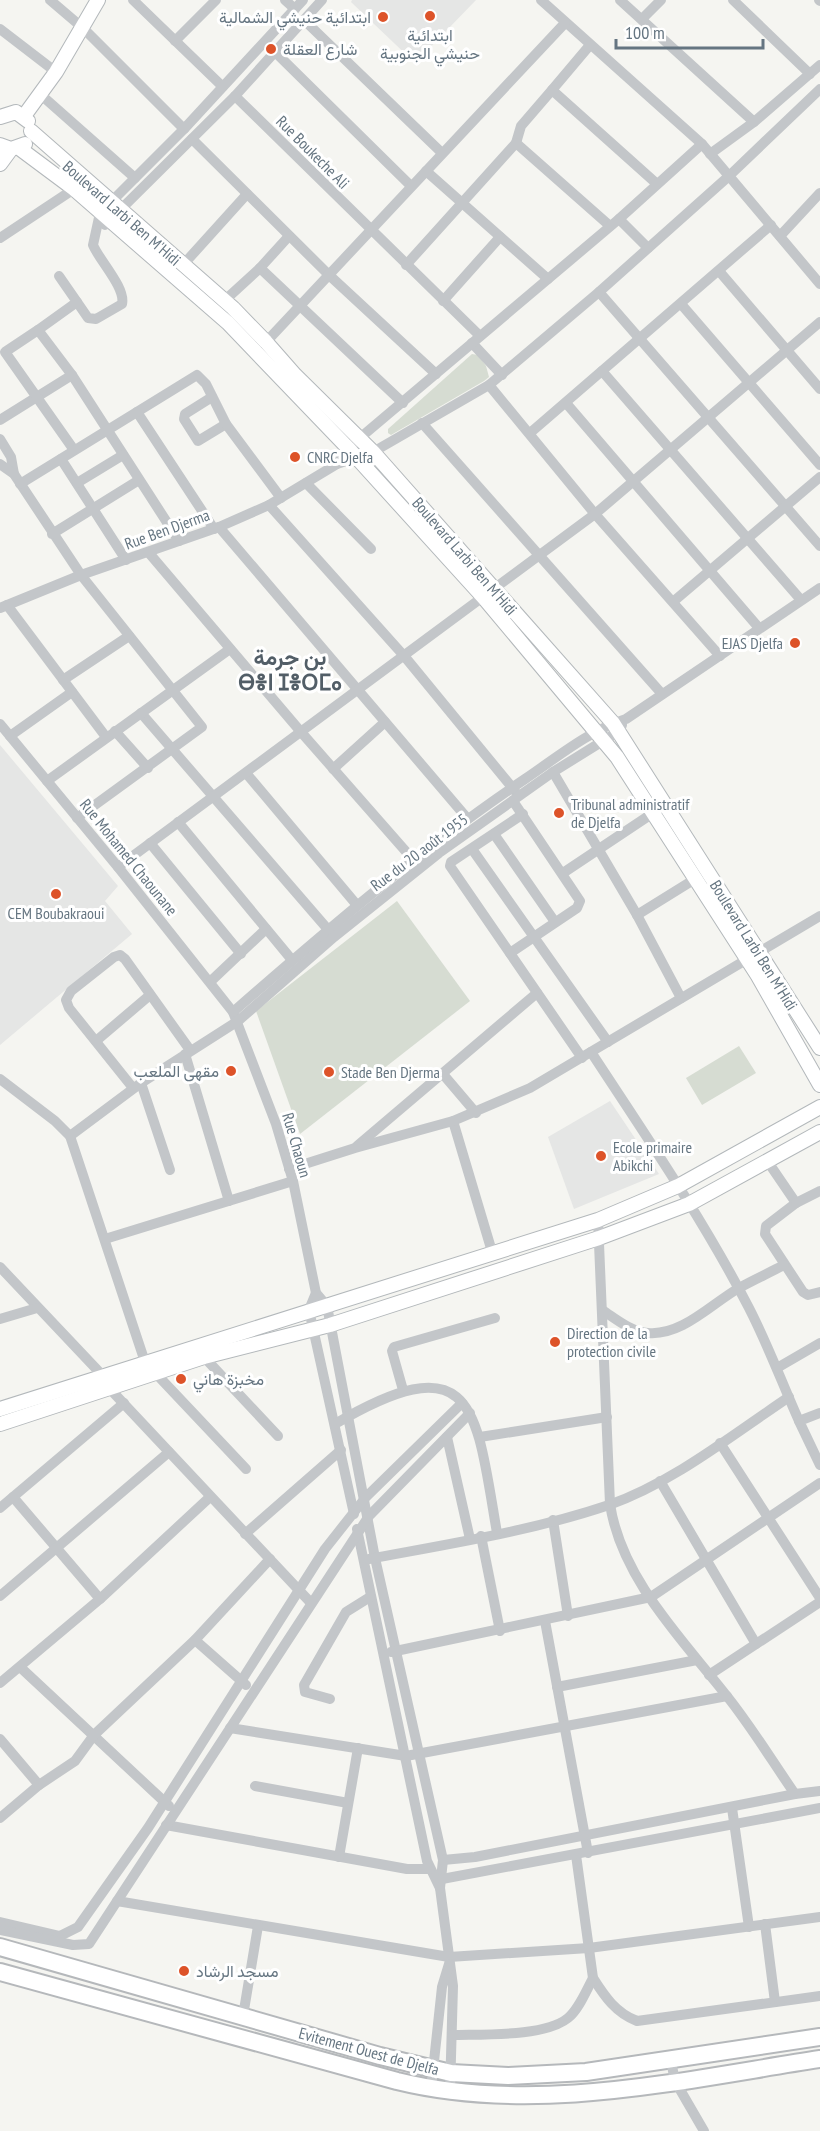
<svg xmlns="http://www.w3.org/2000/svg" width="820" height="2131" viewBox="0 0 820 2131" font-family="'PT Sans Narrow',Vazirmatn,'Noto Sans Tifinagh',sans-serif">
	<rect width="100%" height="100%" fill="#f5f5f1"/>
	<!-- built -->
	<g fill="#e5e6e5">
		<path d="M352,0H476L415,63L351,2Z"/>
		<path d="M0,745L118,886L105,901L132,934L0,1045Z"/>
		<path d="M610,1101L659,1174L574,1209L548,1137Z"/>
	</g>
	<!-- green -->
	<g fill="#d6dcd2">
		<path d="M472,354L478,355L486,366L489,377L484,381L391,435L388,433V429Z"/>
		<path d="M397,901L470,1001L300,1134L256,1011Z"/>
		<path d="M739,1046L756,1073L702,1105L686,1078Z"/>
	</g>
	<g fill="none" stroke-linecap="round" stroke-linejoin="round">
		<defs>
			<g id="major">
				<path d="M24,116L56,72L98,0"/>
				<path d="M0,117L16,112L28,121"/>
				<path d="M31,131L233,308L266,342L295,375L373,452L613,723L820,1048"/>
				<path d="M0,145L11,149L25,144"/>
				<path d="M19,148L74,189L228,323L348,448L484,598L617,757L758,976L820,1085"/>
				<path d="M0,164L11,149"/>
				<path d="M0,1409L598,1220L678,1186L820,1107"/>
				<path d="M0,1424L204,1357L330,1325L599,1238L689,1204L820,1132"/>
			</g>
			<g id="highway">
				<path d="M0,1947L380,2056L451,2073L508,2076L586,2072L820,2037"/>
				<path d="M0,1972L397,2081C535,2115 682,2080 820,2059"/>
			</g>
		</defs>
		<!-- major casing -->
		<use href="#major" stroke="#b3b8bb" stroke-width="16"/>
		<!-- highway casing -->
		<use href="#highway" stroke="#b5b8bb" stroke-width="20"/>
		<!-- minor -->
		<g stroke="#c3c6c9" stroke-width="10">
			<path d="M50,0L84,29L184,129"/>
			<path d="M133,0L222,86"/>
			<path d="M285,0L295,9"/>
			<path d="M541,0L702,144L820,284"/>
			<path d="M620,0L754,122"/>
			<path d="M733,0L810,74"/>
			<path d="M819,0L820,1"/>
			<path d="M642,19L661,0"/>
			<path d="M305,21L442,153"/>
			<path d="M0,29L56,72"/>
			<path d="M175,41L216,0"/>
			<path d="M275,52L411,186"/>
			<path d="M552,90L590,45"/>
			<path d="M40,94L135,178"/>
			<path d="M235,96L480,336"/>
			<path d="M192,139L329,275L436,374"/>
			<path d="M516,143L521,126L552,90L657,184"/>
			<path d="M710,154L754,122L820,65"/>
			<path d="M426,171L548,279"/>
			<path d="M619,219L648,248"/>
			<path d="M105,225L235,96L322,0"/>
			<path d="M780,236L820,193"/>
			<path d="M0,238L74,189"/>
			<path d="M406,265L516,143L610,226"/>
			<path d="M182,266L247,194"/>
			<path d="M260,268L289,236"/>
			<path d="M719,271L820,389"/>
			<path d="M599,292L820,546"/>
			<path d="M224,301L260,268L403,403"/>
			<path d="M443,301L500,237"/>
			<path d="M77,302L88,318L96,319L122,304C126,288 99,260 93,245L100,213L184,129L303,0"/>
			<path d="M681,304L820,465"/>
			<path d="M38,330L77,302L59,276"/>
			<path d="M266,342L565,23"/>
			<path d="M472,343L502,375"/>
			<path d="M602,371L801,600"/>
			<path d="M489,385L595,514L720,656"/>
			<path d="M212,397L185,414L184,419L198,441L226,424"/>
			<path d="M566,403L759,628"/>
			<path d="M137,412L214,529"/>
			<path d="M0,420L72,375"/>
			<path d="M422,423L662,694"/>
			<path d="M530,433L771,225"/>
			<path d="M0,439L11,457L14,474"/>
			<path d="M74,450L5,352L38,330L72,375L179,541"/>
			<path d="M61,459L126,560"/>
			<path d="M0,464L14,474L81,575L202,727L77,818"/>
			<path d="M337,464L348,448L619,219L702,144"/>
			<path d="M77,483L123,455"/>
			<path d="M306,483L371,549"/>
			<path d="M20,484L197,375L206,384L226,424L281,498"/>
			<path d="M269,505L405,657L515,791"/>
			<path d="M219,527L467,818"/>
			<path d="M52,534L139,480"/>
			<path d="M149,553L301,732L416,863"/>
			<path d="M674,601L820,477"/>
			<path d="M7,605L106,737"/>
			<path d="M0,608L81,575L219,527L269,505L337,464L373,452L489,385L599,292L729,176L820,89"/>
			<path d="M63,680L129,636"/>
			<path d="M141,713L331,933"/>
			<path d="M0,724L118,867L233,1012L276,1124L293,1181L316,1293L327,1306L375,1558L443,1860L440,1888L453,1986L450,2092"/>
			<path d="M115,731L148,768"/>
			<path d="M10,736L72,692"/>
			<path d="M333,769L385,722"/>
			<path d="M553,772L637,915L681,998"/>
			<path d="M246,773L356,904"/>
			<path d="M47,781L230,649"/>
			<path d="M523,814L451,862L450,866L582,1058"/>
			<path d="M178,822L292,960"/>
			<path d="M494,834L555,922"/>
			<path d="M150,843L241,954"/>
			<path d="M472,849L608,1042"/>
			<path d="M118,867L595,514L820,322"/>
			<path d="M563,873L653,813"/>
			<path d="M637,915L695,879"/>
			<path d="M510,953L577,908L580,901L513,801"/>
			<path d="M211,981L266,929"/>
			<path d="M233,1012C327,930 421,849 525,779C556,758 590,730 626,719L820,588"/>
			<path d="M96,1041L150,995"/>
			<path d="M591,1052C646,1136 703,1219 749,1308C768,1345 782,1383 799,1421"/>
			<path d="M185,1054L229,1201"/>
			<path d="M442,1073L476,1113"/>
			<path d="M0,1079L55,1121L70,1136L145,1362L246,1469"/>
			<path d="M141,1083L170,1170"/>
			<path d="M133,1088L69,1008L66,1000L71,991L114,957L120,955L125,959L190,1050"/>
			<path d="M453,1121L493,1255"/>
			<path d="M70,1136L141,1083L238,1021L334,937L439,853L553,772L619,731L622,725"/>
			<path d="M357,1146L537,993"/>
			<path d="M768,1162L796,1203L766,1226L765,1234L803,1292L808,1295L820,1292"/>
			<path d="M289,1169L355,1148L453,1121L530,1088L820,916"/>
			<path d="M796,1203L820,1191"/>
			<path d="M598,1220L610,1504C621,1578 682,1639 726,1695C751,1726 772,1761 795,1794"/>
			<path d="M105,1239L293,1181"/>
			<path d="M0,1267L103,1376"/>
			<path d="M316,1293L309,1310L354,1514"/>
			<path d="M602,1310C616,1319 631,1332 648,1333C682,1336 711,1304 739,1288C753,1280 769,1273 784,1265"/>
			<path d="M0,1319L37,1308"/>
			<path d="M204,1357L278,1436"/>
			<path d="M777,1368L820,1343"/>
			<path d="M110,1389L311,1603"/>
			<path d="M403,1390L392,1351L394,1347L495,1318"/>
			<path d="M820,1413L799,1421L820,1465"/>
			<path d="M335,1424C476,1341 476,1410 497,1533"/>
			<path d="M447,1437L470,1539"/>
			<path d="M480,1437L607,1417"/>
			<path d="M720,1443L820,1598"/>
			<path d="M660,1481L756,1644"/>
			<path d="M13,1497L100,1599"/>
			<path d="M0,1508L124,1403"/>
			<path d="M553,1520L568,1616"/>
			<path d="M357,1529L427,1861L440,1888"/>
			<path d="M245,1534L341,1450"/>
			<path d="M481,1536L500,1631"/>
			<path d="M369,1559C449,1544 532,1531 609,1505C674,1482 732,1435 789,1397"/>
			<path d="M0,1596L169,1452"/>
			<path d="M545,1621L588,1853"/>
			<path d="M195,1640L246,1685"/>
			<path d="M391,1652L651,1597L820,1483"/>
			<path d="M20,1667L169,1806"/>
			<path d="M709,1675L820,1602"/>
			<path d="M0,1683L100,1599L210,1497"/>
			<path d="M557,1687L697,1660"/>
			<path d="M330,1699L305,1692L304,1685L346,1612L370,1597"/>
			<path d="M230,1728L406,1756L727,1696"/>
			<path d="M0,1739L39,1785L0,1818"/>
			<path d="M39,1785L75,1761L94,1735L195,1640L270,1559"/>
			<path d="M255,1786L348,1803"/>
			<path d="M732,1808L749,1927"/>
			<path d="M166,1825L407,1869H430"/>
			<path d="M576,1855L593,1978C605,1997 616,2013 637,2021L820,1996"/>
			<path d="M339,1857L358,1748"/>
			<path d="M443,1860L475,1857L795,1794L820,1791"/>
			<path d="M442,1879L820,1808"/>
			<path d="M117,1901L449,1957L589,1948L820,1917"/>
			<path d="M0,1922L60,1936L78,1927L148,1828L325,1549L366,1497L462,1403"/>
			<path d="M765,1924L775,2002"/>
			<path d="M0,1930L73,1945L89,1944L369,1516L470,1413"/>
			<path d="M243,2016L258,1926"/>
			<path d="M452,2035C482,2034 545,2037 568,2018C579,2009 586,1991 593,1978"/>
			<path d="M671,2061L675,2081L704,2131"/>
			<path d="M431,2089L442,1987L449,1964"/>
		</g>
		<!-- major -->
		<use href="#major" stroke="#fff" stroke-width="14"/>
		<!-- highway -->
		<use href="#highway" stroke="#fff" stroke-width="16"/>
	</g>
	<!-- markers -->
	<g fill="#dd5329" stroke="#fff" stroke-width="2">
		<circle cx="430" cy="16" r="6"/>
		<circle cx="383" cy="17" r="6"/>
		<circle cx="271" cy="49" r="6"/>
		<circle cx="295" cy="457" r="6"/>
		<circle cx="795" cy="643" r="6"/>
		<circle cx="559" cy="813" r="6"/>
		<circle cx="56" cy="894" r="6"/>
		<circle cx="231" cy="1071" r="6"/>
		<circle cx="329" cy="1072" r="6"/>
		<circle cx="601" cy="1156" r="6"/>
		<circle cx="555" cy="1342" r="6"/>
		<circle cx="181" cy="1379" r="6"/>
		<circle cx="184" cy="1971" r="6"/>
	</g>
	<g text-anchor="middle" stroke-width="6" stroke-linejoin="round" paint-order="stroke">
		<!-- poi labels -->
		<g font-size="16" fill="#657581" stroke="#fff" text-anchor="start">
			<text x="371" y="23" text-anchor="end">ابتدائية حنيشي الشمالية</text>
			<text x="430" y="41" text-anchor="middle">ابتدائية<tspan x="430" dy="18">حنيشي الجنوبية</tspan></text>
			<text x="283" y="55">شارع العقلة</text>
			<text x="307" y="463">CNRC Djelfa</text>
			<text x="783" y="649" text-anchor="end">EJAS Djelfa</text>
			<text x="571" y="810">Tribunal administratif<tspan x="571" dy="18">de Djelfa</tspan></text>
			<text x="56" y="919" text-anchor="middle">CEM Boubakraoui</text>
			<text x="219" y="1077" text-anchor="end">مقهى الملعب</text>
			<text x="341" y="1078">Stade Ben Djerma</text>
			<text x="613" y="1153">Ecole primaire<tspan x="613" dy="18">Abikchi</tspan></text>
			<text x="567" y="1339">Direction de la<tspan x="567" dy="18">protection civile</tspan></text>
			<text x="193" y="1385">مخبزة هاني</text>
			<text x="196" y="1977">مسجد الرشاد</text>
		</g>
		<!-- street labels -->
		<g font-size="16" fill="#657581" stroke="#fff">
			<text transform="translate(313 152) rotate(45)" y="6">Rue Boukeche Ali</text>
			<text transform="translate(122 213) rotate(41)" y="6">Boulevard Larbi Ben M'Hidi</text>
			<text transform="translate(167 529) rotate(-20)" y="6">Rue Ben Djerma</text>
			<text transform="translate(465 556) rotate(49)" y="6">Boulevard Larbi Ben M'Hidi</text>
			<text transform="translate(419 852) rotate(-37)" y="6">Rue du 20 août 1955</text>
			<text transform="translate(129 857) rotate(51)" y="6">Rue Mohamed Chaounane</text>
			<text transform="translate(754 945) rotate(58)" y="6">Boulevard Larbi Ben M'Hidi</text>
			<text transform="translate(297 1145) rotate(74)" y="6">Rue Chaoun</text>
			<text transform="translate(369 2051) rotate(15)" y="6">Evitement Ouest de Djelfa</text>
		</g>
		<!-- district labels -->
		<g font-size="22" font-weight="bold" fill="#525e67" stroke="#fff">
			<text x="290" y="665">بن جرمة<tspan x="290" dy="25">ⴱⴻⵏ ⵊⴻⵔⵎⴰ</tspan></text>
		</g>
	</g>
	<!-- scale -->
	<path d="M616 39v9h147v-9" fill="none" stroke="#657581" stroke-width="3"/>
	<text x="625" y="39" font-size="18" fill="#657581" stroke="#ffffff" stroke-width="4.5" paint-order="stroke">100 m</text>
</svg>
